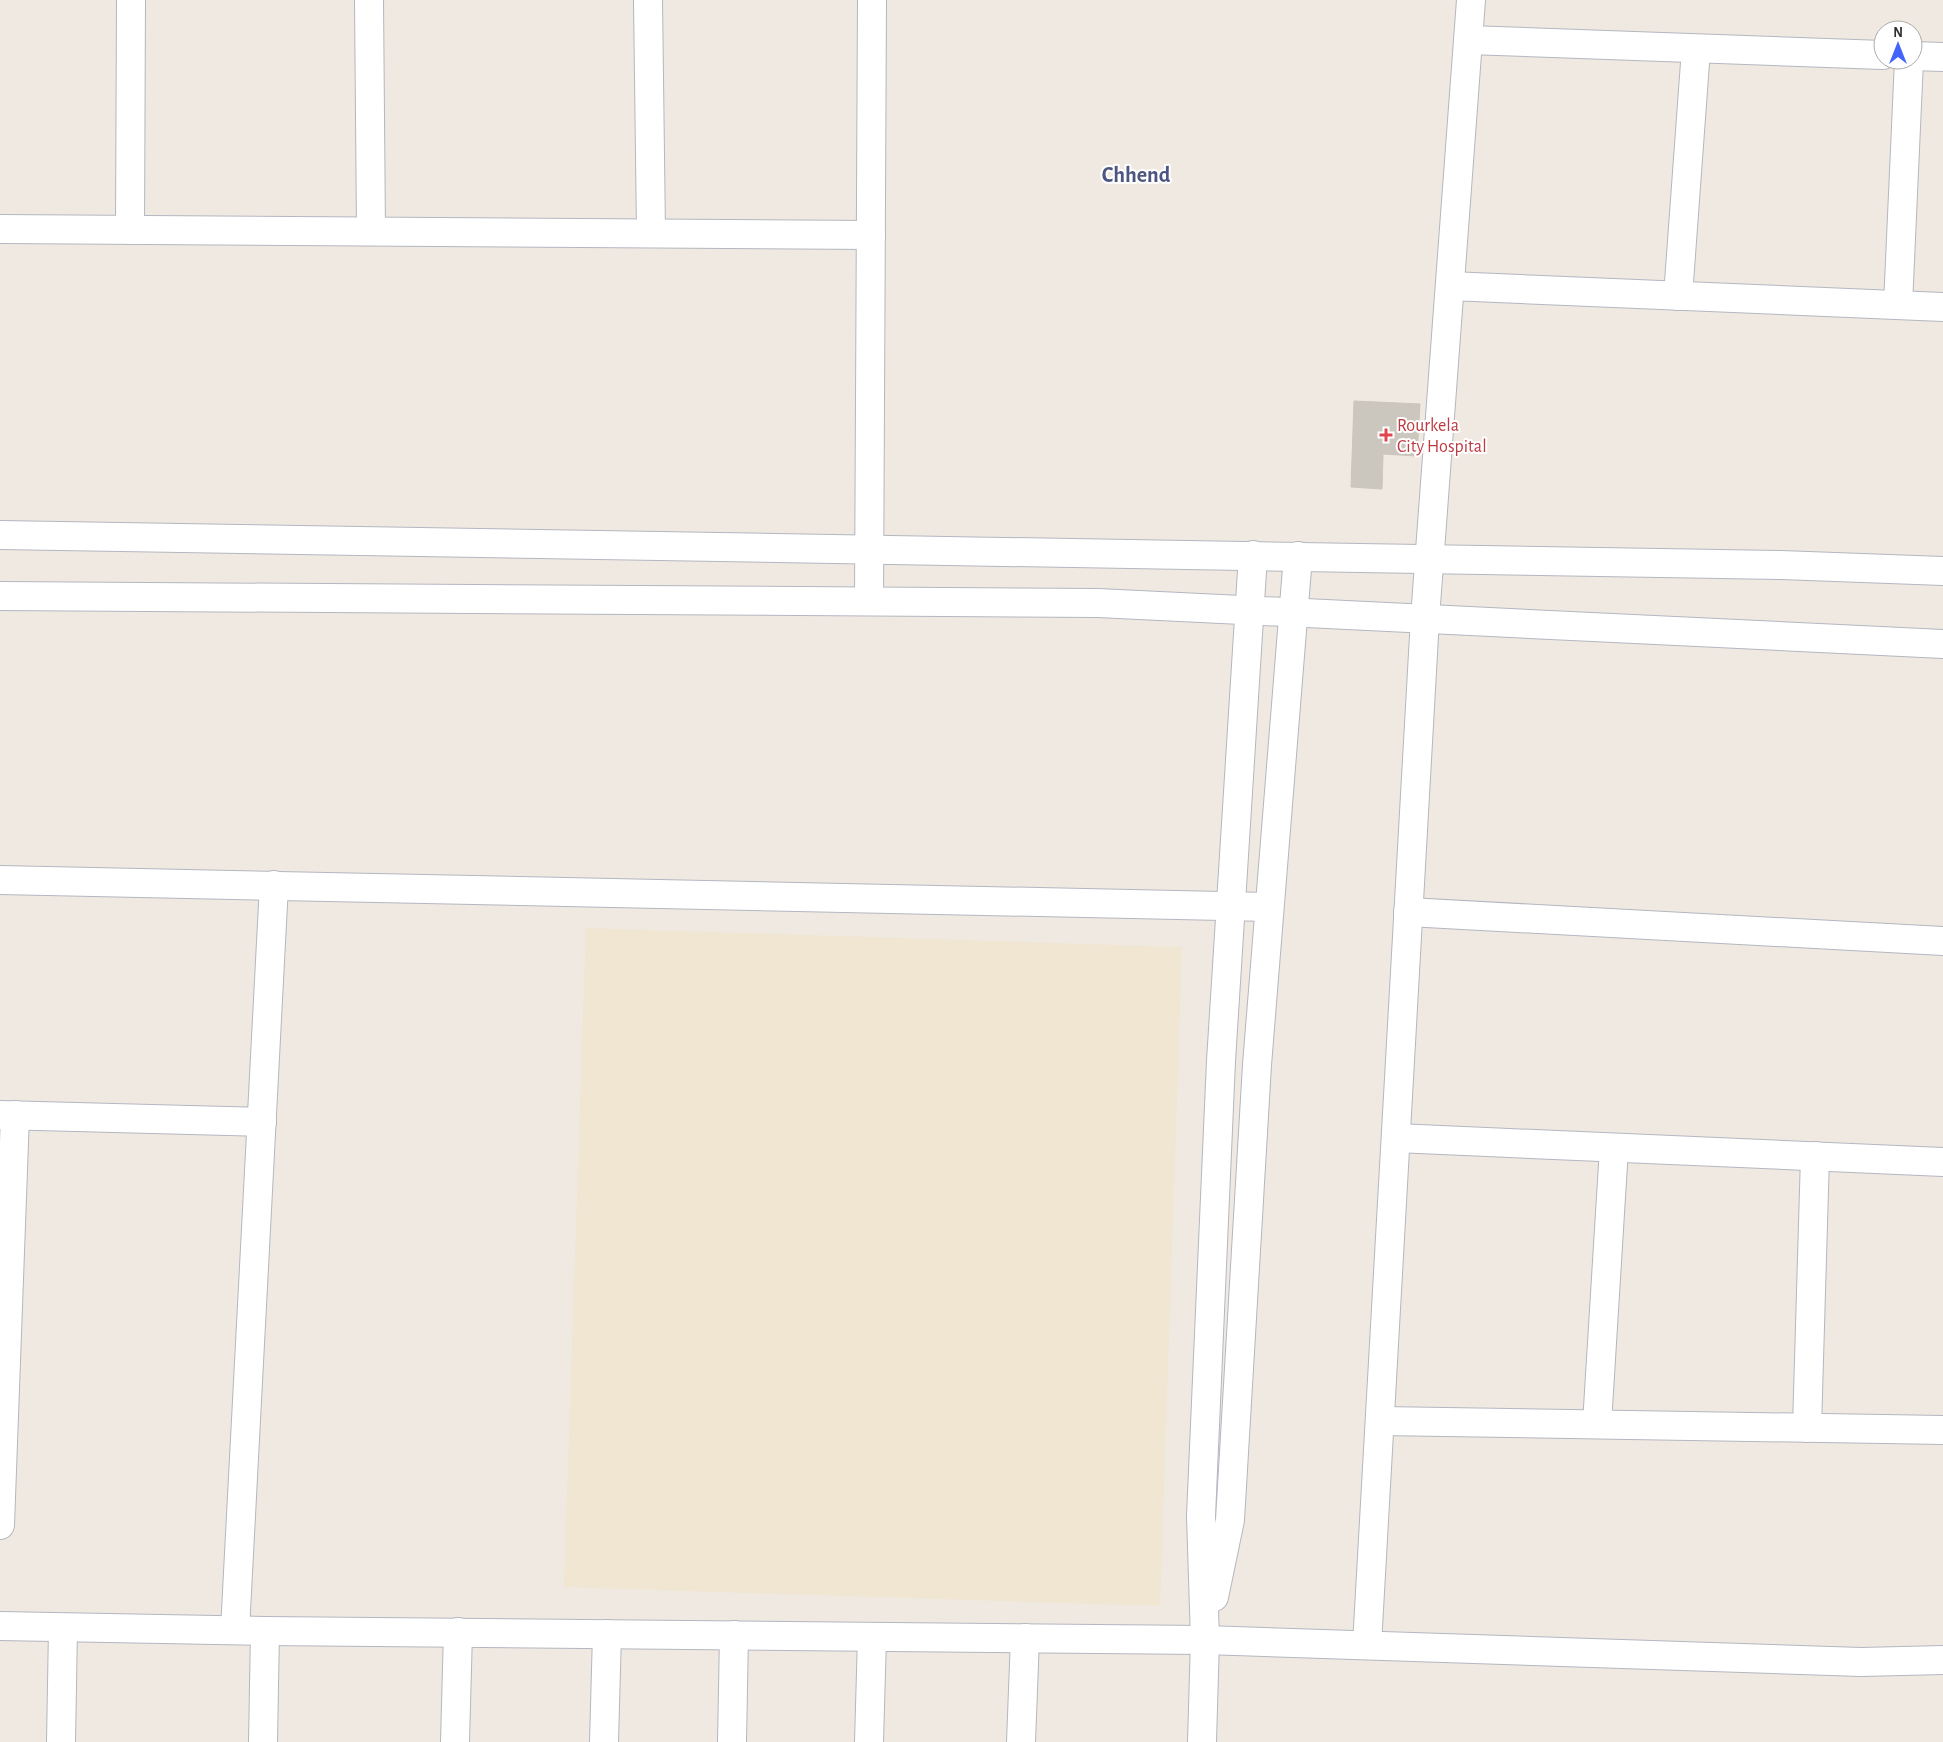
<svg xmlns="http://www.w3.org/2000/svg" width="1943" height="1742" viewBox="0 0 1943 1742" font-family="'Alegreya Sans',sans-serif">
	<rect width="100%" height="100%" fill="#efe9e1"/>
	<!-- education -->
	<path fill="#f0e6d1" d="M586,928L1182,947L1160,1606L564,1587Z"/>
	<!-- building -->
	<path fill="#cbc7bf" stroke="#cbc5ba" d="M1354,401L1420,404L1417,456L1383,454L1382,489L1351,487Z"/>
	<g fill="none" stroke-linecap="round" stroke-linejoin="round">
		<defs>
			<g id="minor">
				<path d="M369,0L371,231"/>
				<path d="M648,0L651,233"/>
				<path d="M1468,40L1883,55"/>
				<path d="M1913,56L1943,57"/>
				<path d="M0,229L871,235"/>
				<path d="M130,230L131,0"/>
				<path d="M1450,286L1943,307"/>
				<path d="M1678,296L1696,49"/>
				<path d="M1898,305L1909,60"/>
				<path d="M0,535L1781,565L1943,571"/>
				<path d="M0,596L1098,603L1943,644"/>
				<path d="M869,601L872,0"/>
				<path d="M0,880L1269,907"/>
				<path d="M1408,912L1943,941"/>
				<path d="M0,1115L262,1122"/>
				<path d="M1396,1138L1943,1162"/>
				<path d="M1380,1421L1943,1430"/>
				<path d="M1597,1424L1614,1148"/>
				<path d="M1807,1428L1815,1156"/>
				<path d="M0,1525L15,1115"/>
				<path d="M1214,1597L1230,1520L1257,1065L1298,556"/>
				<path d="M0,1626L265,1631L1205,1640L1861,1662L1943,1660"/>
				<path d="M235,1630L274,885"/>
				<path d="M1367,1645L1425,618L1471,0"/>
				<path d="M61,1742L63,1628"/>
				<path d="M263,1742L265,1631"/>
				<path d="M455,1742L458,1632"/>
				<path d="M604,1742L607,1634"/>
				<path d="M732,1742L734,1635"/>
				<path d="M869,1742L872,1637"/>
				<path d="M1021,1742L1025,1638"/>
				<path d="M1202,1742L1205,1640L1201,1516L1221,1061L1253,555"/>
			</g>
		</defs>
		<!-- minor casing -->
		<use href="#minor" stroke="#b4b7c1" stroke-width="30"/>
		<!-- minor -->
		<use href="#minor" stroke="#fff" stroke-width="28"/>
	</g>
	<!-- markers -->
	<path fill="#e0444e" stroke="#fff" stroke-width="2" d="M1383.5 427.5h5v5h5v5h-5v5h-5v-5h-5v-5h5z"/>
	<g text-anchor="middle" stroke-width="4" stroke-linejoin="round" paint-order="stroke">
		<!-- health labels -->
		<g font-size="18" fill="#be3a42" stroke="#fff" text-anchor="start">
			<text x="1397" y="431">Rourkela<tspan x="1397" dy="21">City Hospital</tspan></text>
		</g>
		<!-- district labels -->
		<g font-size="22" font-weight="bold" fill="#4d5680" stroke="#fff">
			<text x="1136" y="182">Chhend</text>
		</g>
	</g>
	<!-- north arrow -->
	<g transform="translate(1898 45)"><circle r="24" fill="#ffffff" stroke="#ababab"/>
	<path d="M0-4L9 19L0 12L-9 19Z" fill="#4264fb"/>
	<text y="-8" font-size="14" font-weight="bold" text-anchor="middle" fill="#2e2e2e">N</text>
	</g>
</svg>
